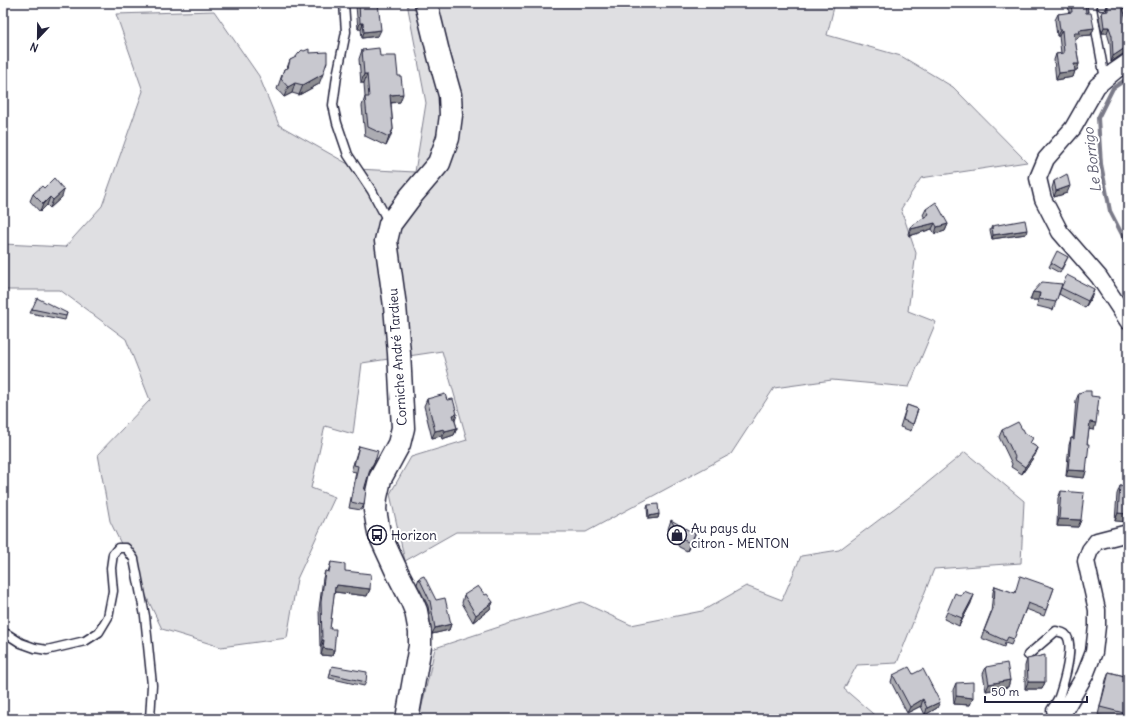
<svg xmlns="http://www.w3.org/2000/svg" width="1131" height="722" viewBox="0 0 1131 722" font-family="Delius,sans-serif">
	<rect width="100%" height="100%" fill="#fff"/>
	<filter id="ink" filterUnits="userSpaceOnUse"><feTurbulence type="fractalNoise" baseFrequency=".025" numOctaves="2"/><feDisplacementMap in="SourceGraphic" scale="8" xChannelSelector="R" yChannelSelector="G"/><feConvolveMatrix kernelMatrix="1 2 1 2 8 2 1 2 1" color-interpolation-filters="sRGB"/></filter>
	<g filter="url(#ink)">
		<!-- green -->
		<g fill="#dfdfe2" stroke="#80808e">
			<path d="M407,3H835L827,35L901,56L953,87L1027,162L921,178L901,209L916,253L908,311L936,322L909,387L832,380L774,388L731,454L586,532H456L405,561L390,494L411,457L467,440L442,351L362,363L353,434L325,426L311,488L335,497L297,579L287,638L221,647L162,629L110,521L98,454L150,400L126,339L60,290H3V244L65,247L102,206L143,91L116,14L214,11L259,76L279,125L357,169L415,172L426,103Z"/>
			<path d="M965,452L1024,501L1021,563L934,569L897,663L857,665L844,689L879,719H419L435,648L508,624L582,602L631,625L702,611L746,586L782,600L801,556L839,550L916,492Z"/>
		</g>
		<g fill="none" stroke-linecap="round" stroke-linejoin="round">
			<!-- stream -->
			<path stroke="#7a7a88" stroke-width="4" d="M1128,78L1113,88L1098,118L1101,164L1110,211L1128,246"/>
			<defs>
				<g id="lane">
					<path d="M344,3L346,32L337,76L333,105L337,123L348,155L372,191L389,223"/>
					<path d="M1102,6V3"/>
					<path d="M1092,8L1105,79"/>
					<path d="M7,634L21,643L35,648L47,650L85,641L99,632L108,617L113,591L111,568L113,554L118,548H126L134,559L145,616L152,685L150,719"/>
					<path d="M1028,655L1056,631C1059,632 1062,632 1065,634C1076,643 1063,685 1059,697C1057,701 1054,706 1051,710L1052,715L1055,719"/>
				</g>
				<g id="street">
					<path d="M1128,62L1115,71L1097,86L1073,128L1046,159L1038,178L1043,199L1060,232L1099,277L1128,321"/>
					<path d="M1055,719L1064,711L1085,675L1094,652L1097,626V610L1086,561L1090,550L1097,541L1128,533"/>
				</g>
				<path id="secondary" d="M407,719L420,646V632L416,611L411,599L397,572L379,533L375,510L376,497L380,479L399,444L403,428L399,353L395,306L386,241L390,224L411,196L439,163L448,138L451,115L450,95L439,56L426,3"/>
			</defs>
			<!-- lane casing -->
			<use href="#lane" stroke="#22223b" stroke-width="11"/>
			<!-- street casing -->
			<use href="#street" stroke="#22223b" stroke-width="19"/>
			<!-- secondary casing -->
			<use href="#secondary" stroke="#22223b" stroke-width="25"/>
			<!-- lane -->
			<use href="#lane" stroke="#fff" stroke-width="8"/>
			<!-- street -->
			<use href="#street" stroke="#fff" stroke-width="16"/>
			<!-- secondary -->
			<use href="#secondary" stroke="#fff" stroke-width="22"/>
		</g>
		<!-- wall -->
		<g fill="#acacb2" stroke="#22223b">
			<path d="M357,3H378V36L362,38L361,29H358L356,6Z"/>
			<path d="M981,3H1006L1004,9Z"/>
			<path d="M1068,3H1085L1086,13L1094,28L1091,35L1079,36L1077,39H1075L1079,64L1077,70H1075L1073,77L1056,80L1054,60L1056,54L1061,53L1059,36H1057L1055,20L1058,14L1069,13Z"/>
			<path d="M1108,3H1128V12L1125,13L1128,26V52L1123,54L1111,62L1110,43L1107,33H1102L1099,18L1102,12H1106Z"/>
			<path d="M362,50L380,56L400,102L391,103L393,129L386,146L365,136L362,106L365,97L364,83H361L359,59Z"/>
			<path d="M309,53L319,84L299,95L292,93L284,97L277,89L284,69L287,68L290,60Z"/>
			<path d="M1054,181L1067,193L1054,197L1052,188Z"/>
			<path d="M44,188L62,197L50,208L47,205L40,212L30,201L33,194Z"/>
			<path d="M926,209L948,224L945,231L935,234L932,229L909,236L908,234L910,227L925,218L923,215Z"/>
			<path d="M992,226L1026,234L992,239L990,230Z"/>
			<path d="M1068,257L1060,273L1049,267L1051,263Z"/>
			<path d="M1062,284L1053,310L1037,306L1038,300H1030L1033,292Z"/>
			<path d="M1061,288L1092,296L1085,308L1059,294Z"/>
			<path d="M32,309L67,313L65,320L30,313Z"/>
			<path d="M1128,385V411L1126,410L1127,388Z"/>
			<path d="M1079,393L1091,396L1094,430L1089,429L1087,444L1086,471L1084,478L1066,476L1069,445L1071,438H1073L1076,400Z"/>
			<path d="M427,399L447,400L457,414L455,421L457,428L454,435L442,439L441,436L432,438L424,406Z"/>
			<path d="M907,405L918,409L911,431L900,427Z"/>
			<path d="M1002,430L1025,433L1031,444L1038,448L1035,455L1022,474L1011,467L1012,464L999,437Z"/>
			<path d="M359,446L376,458L374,463L369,472L364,490V505L361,510L349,508L356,472L351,471Z"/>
			<path d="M1120,486L1128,487L1115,521L1117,494Z"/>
			<path d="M1061,491L1081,520L1078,527L1057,526L1058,498Z"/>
			<path d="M648,505L659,514L658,518L648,519L647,508Z"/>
			<path d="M671,520L692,542L687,551L679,547L668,529Z"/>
			<path d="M331,562L345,571L370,589L367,596L335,592L334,594L330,629L334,650L332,656L321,655V647H320L319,609L323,578L325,571L328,572Z"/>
			<path d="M419,578L451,624L449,630L432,634L428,606L417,584Z"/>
			<path d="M995,586L1014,593L1054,588L1044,616L1026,609L1011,645L1005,643L1004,647L981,638L991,612L993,592Z"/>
			<path d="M464,595H485L493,602L490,609L473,622L462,603Z"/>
			<path d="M971,603L959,626L944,619L947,612Z"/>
			<path d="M1027,659L1045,682L1042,689H1025V666Z"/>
			<path d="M332,666L366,682L364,686L329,678Z"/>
			<path d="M986,667L1010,680L1008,687L986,691L983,674Z"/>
			<path d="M1109,672L1128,677V705H1126L1121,719H1114L1098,715L1106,680Z"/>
			<path d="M913,674L937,708L925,715L921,706L907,713L891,682L893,675Z"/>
			<path d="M956,683L973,698L970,705L954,704L953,690Z"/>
		</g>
		<!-- shaded-wall -->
		<g fill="#8c8c91" stroke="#22223b">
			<path d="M1128,7V12L1121,14L1123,8Z"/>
			<path d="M360,23H363L361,29H358Z"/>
			<path d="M1104,27H1109L1107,33H1102Z"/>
			<path d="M1094,28L1091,35L1079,36L1077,39L1072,40L1074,33L1079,30Z"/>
			<path d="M381,30L378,36L362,38L364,32Z"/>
			<path d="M1060,30H1062L1059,36H1057Z"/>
			<path d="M1128,47V52L1123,54L1111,62L1113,56L1125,48Z"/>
			<path d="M1074,64H1079L1077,70L1072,71Z"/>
			<path d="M1075,71L1073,77L1056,80L1059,73Z"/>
			<path d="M323,74L319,84L299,95L303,85Z"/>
			<path d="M364,74H367L364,83H361Z"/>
			<path d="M295,83L292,93L284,97L288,87Z"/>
			<path d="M403,94L400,102L387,103L390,95Z"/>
			<path d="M393,129L390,138L386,146L389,137Z"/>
			<path d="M1070,186L1067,193L1054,197L1056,191Z"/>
			<path d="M64,190L62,197L50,208L53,200Z"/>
			<path d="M50,197L47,205L40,212L43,204Z"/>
			<path d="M935,223L932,229L909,236L911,229Z"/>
			<path d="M948,224L945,231L935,234L937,227Z"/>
			<path d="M1027,230L1026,234L992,239L993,235Z"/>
			<path d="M1094,289L1092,296L1085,308L1088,301Z"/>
			<path d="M1033,292L1040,293L1038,300H1030Z"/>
			<path d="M457,414L454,422L453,415Z"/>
			<path d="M1090,422L1096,423L1094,430L1087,429Z"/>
			<path d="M457,428L454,435L442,439L445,431Z"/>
			<path d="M444,429L441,436L432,438L435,431Z"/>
			<path d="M1038,448L1035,455L1022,474L1025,467Z"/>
			<path d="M376,458L374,463L370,472L372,466Z"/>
			<path d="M1068,470L1086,471L1084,478L1066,476Z"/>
			<path d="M1118,513L1128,514V522L1115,521Z"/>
			<path d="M659,514L658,518L648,519L649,516Z"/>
			<path d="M1059,519L1081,520L1078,527L1057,526Z"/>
			<path d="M695,534L692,542L687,551L690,543Z"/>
			<path d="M337,585L370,589L367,596L335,592L334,594L335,587Z"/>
			<path d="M974,595L971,603L959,626L962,618Z"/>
			<path d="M493,602L490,609L473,622L476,615Z"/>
			<path d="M451,624L449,630L432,634L435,628Z"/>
			<path d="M322,640H324L321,647H320Z"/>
			<path d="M323,648L334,650L332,656L321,655Z"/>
			<path d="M1010,680L1008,687L986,691L989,684Z"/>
			<path d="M1028,682H1045L1042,689H1025Z"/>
			<path d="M956,696L973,698L970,705L954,704Z"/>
			<path d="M1127,697H1128V705H1125Z"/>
			<path d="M923,699L921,706L907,713L910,707Z"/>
			<path d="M940,702L937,708L925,715L927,708Z"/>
		</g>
		<!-- building -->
		<g fill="#c8c8cf" stroke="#22223b">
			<path d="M359,3H378L381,30L364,32L363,23H360Z"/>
			<path d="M1071,3H1085L1086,13H1091L1094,28L1079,30L1080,33H1074L1079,64H1074L1075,71L1059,73L1056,54L1064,53L1062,30H1060L1058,14L1072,12Z"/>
			<path d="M1109,3H1128V7L1123,8L1128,26V47L1125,48L1113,56L1112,36L1109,27H1104L1102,12L1108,11V4Z"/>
			<path d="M379,48L380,56H396L398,76H401L403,94L390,95L393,129L389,137L368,127L365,97H369L367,74H364L362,50Z"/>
			<path d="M309,49V53L327,52V62L323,74L303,85L295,83L288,87L281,79L284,69L288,68L290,60L296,57L298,54L302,50L304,51Z"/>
			<path d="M1067,174L1070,186L1056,191L1054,181Z"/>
			<path d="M54,178L64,190L53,200L50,197L43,204L33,194L42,186L44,188Z"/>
			<path d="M936,202L948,224L937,227L935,223L911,229L910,227L929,214L926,209Z"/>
			<path d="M1025,220L1027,230L993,235L992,226Z"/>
			<path d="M1057,251L1068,257L1061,269L1051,263Z"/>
			<path d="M1067,275L1094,289L1088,301L1061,288Z"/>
			<path d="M1042,282L1062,284L1056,302L1039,299L1040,293L1033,292Z"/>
			<path d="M37,298L67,313L66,316L32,309Z"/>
			<path d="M1084,391H1091V396L1099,397L1096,423L1090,422L1087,444H1089L1086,471L1068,470L1071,438L1074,439L1079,393Z"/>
			<path d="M445,394L447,400L453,399L457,414L453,415L457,428L445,431L444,429L435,431L427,399Z"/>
			<path d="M907,405L918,409L913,424L903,420Z"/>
			<path d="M1018,422L1022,429H1023L1025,433L1033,438L1030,443L1038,448L1025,467L1014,459L1015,457L1002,430Z"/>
			<path d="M359,446L378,451L376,458L372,466H371L364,490H366L364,505L351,502L358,466L354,465Z"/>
			<path d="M1120,486L1128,487V514L1118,513Z"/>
			<path d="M1061,491L1084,493L1081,520L1059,519Z"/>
			<path d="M658,504L659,514L649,516L648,505Z"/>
			<path d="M671,520L695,534L690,543L682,539Z"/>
			<path d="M331,562L345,564V571L371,574L370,589L337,585L336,588L335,587L330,629H336L334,650L323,648L324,640H322L321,602L325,571L329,572Z"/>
			<path d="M424,576L436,600L445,598L451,624L435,628L430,601L419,578Z"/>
			<path d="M1020,576L1054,588L1046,610L1028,603L1014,639L1008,637L1006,641L984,631L994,606L995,586L1015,593Z"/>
			<path d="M478,586L485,595L487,594L493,602L476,615L464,595Z"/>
			<path d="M964,591L974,595L962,618L947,612L955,593L961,596Z"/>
			<path d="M1045,655V682H1028L1027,659Z"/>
			<path d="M1007,663L1010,680L989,684L986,667Z"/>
			<path d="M332,666L367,672L366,682L330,674Z"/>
			<path d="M909,667L913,674L923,669L940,702L927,708L923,699L910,707L893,675Z"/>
			<path d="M1109,672L1128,677V697H1127L1124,713L1100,707Z"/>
			<path d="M973,682V698L956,696V683Z"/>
		</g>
	</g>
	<!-- icons -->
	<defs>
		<symbol id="bus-ring" viewBox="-11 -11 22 22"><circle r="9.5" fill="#fff" stroke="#22223b" stroke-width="1.5"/><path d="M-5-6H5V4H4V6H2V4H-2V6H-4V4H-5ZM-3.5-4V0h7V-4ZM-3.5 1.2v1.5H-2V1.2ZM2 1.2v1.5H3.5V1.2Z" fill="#22223b"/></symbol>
		<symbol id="shop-ring" viewBox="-11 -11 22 22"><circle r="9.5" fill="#fff" stroke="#22223b" stroke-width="1.5"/><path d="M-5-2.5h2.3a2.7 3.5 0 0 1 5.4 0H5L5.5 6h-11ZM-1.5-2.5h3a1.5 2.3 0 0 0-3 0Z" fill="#22223b"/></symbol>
	</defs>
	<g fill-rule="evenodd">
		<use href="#bus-ring" x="366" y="524" width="22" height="22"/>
		<use href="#shop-ring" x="666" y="524" width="22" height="22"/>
	</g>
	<g text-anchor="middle" stroke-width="4" stroke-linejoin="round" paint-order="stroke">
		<!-- street labels -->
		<g font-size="13" fill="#22223b" stroke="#fff">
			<text transform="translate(397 357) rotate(-94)" y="5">Corniche André Tardieu</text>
		</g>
		<!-- poi labels -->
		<g font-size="13" fill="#22223b" stroke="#fff" text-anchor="start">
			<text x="691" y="533">Au pays du<tspan x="691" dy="15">citron - MENTON</tspan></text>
			<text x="391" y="540">Horizon</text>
		</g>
		<!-- water labels -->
		<g font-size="14" font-style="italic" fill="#5c5c6f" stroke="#fff">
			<text transform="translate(1092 160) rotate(-97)" y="5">Le Borrigo</text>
		</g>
	</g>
	<!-- margin -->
	<rect width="1131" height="722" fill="none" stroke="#fff" stroke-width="16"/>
	<rect x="8" y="8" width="1115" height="706" fill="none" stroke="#22223b" stroke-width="1.5" filter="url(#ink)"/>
	<!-- north arrow -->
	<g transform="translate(38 38) rotate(202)" stroke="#ffffff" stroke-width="3" paint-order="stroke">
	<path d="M0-3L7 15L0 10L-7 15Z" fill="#22223b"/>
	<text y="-6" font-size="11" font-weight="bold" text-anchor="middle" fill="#22223b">N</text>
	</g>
	<!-- scale -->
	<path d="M985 696v6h102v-6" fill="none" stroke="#22223b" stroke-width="2"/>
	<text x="991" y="696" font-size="12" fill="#22223b" stroke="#ffffff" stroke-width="3" paint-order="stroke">50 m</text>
</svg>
